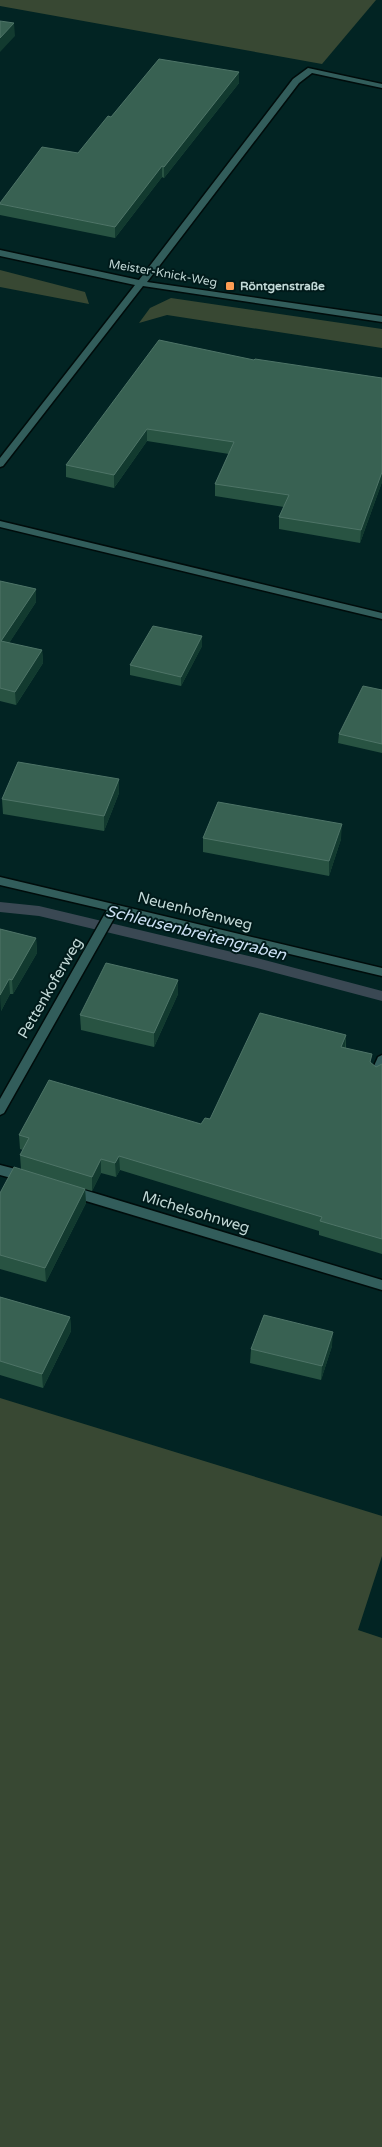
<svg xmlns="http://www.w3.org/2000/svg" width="382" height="2147" viewBox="0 0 382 2147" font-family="'Varela Round',sans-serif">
	<rect width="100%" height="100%" fill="#022423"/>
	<!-- green -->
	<g fill="#384833">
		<path d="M0,0H376L322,64L0,6Z"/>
		<path d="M0,270L85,292L89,304L0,287Z"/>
		<path d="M171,298L382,329V348L167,315L139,323L150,308Z"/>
		<path d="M0,1398L382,1516V1556L358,1630L382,1638V2147H0Z"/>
	</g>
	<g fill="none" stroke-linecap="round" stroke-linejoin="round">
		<!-- stream -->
		<path fill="#3a4853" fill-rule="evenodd" d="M0,902L39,906L257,958L382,991V1001L257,968L39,916L0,912Z"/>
		<defs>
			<path id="lane" d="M382,1055V1075L376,1080L372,1078L370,1075L378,1057Z"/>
			<g id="street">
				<path d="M308,68L382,84V88L312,73L299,83L147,282L382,316V322L143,286L3,466L0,467V458L135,285L0,256V250L139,280L293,79Z"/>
				<path d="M0,521L382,613V619L0,527Z"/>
				<path d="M0,877L382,968V976L117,913L4,1113L0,1115V1099L107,910L0,885Z"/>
				<path d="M0,1165L31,1173L32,1177L31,1181L26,1182L0,1175Z"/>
				<path d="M71,1186L382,1280V1290L66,1195L64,1191L66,1187Z"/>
			</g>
		</defs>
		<!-- lane casing -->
		<use href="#lane" stroke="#000c0b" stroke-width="3"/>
		<!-- street casing -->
		<use href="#street" stroke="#000c0b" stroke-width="3"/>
		<!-- lane -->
		<use href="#lane" fill="#325d5b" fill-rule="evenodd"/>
		<!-- street -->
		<use href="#street" fill="#325d5b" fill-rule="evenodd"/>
	</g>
	<!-- wall -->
	<g fill="#285342">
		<path d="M239,72V83L164,178L162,177L115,238L0,215V203L78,153L111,117Z"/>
		<path d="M254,360L382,378V482L360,543L279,529V517L284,507L215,496V484L229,454L147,441L114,488L66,477V465Z"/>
		<path d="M0,581L36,589V602L9,643L42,650L43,663L16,705L0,701Z"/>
		<path d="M202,646L181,686L130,675V665Z"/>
		<path d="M382,690V753L338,743L339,734Z"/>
		<path d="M119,779V793L104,831L3,814L2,799Z"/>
		<path d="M203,838L341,839L329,876L203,852Z"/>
		<path d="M0,929L36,938L37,953L13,994H10L1,1011Z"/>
		<path d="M178,980V994L154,1047L81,1030L80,1015Z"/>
		<path d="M346,1035V1048L371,1063L376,1067L382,1064V1254L319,1235V1231L120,1170L116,1177L101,1173L92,1191L85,1189L86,1203L46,1282L0,1269V1193L21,1169L20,1155L23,1150L20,1149L19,1135L201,1124Z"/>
		<path d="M0,1297L70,1317L71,1331L43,1388L0,1375Z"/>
		<path d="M332,1346L321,1380L250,1363L251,1349Z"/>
	</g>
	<!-- shaded-wall -->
	<g fill="#123a2f">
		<path d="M14,23L15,36L0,52V38Z"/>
		<path d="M239,72V83L164,178V167Z"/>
		<path d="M162,166V177L115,238V227Z"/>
		<path d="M147,429V441L114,488V475Z"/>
		<path d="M382,472V482L360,543L361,530Z"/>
		<path d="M36,589V602L2,654L1,641Z"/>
		<path d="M202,636V646L181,686V677Z"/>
		<path d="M42,650L43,663L16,705L15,692Z"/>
		<path d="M119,779V793L104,831V816Z"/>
		<path d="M342,824L341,839L329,876V861Z"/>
		<path d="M36,938L37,953L13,994L12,980Z"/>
		<path d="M9,979L10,994L1,1011L0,995Z"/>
		<path d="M178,980V994L154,1047V1033Z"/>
		<path d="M346,1035L345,1050L341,1047Z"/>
		<path d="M119,1156L120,1170L116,1177L115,1163Z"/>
		<path d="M101,1159V1173L92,1191V1177Z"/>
		<path d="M85,1189L86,1203L46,1282L45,1268Z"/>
		<path d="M70,1317L71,1331L43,1388L42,1374Z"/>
		<path d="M333,1332L332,1346L321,1380L322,1366Z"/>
	</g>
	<!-- building -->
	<g fill="#386152" stroke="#4e7467">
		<path d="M0,21L14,23L0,38Z"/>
		<path d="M159,59L239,72L164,167L162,166L115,227L0,204V203L42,147L78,153L108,116L111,117Z"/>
		<path d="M159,340L254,360L255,359L382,378V472L361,530L279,517L289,495L215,484L234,442L147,429L114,475L66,465Z"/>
		<path d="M0,581L36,589L1,641L42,650L15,692L0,688Z"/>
		<path d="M153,626L202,636L181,677L130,665Z"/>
		<path d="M363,686L382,690V744L339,734Z"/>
		<path d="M18,762L119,779L104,816L2,799Z"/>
		<path d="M218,802L342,824L329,861L203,838Z"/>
		<path d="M0,929L36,938L12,980L9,979L0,995Z"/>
		<path d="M106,963L178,980L154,1033L80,1015Z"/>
		<path d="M260,1013L346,1035L341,1047L372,1054L370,1062L376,1067L382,1064V1239L320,1221L322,1217L119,1156L115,1163L101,1159L92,1177L20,1155L29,1138L19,1135L49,1080L201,1124L205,1118L210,1119Z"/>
		<path d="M14,1167L85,1189L45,1268L0,1255V1193Z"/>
		<path d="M0,1297L70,1317L42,1374L0,1361Z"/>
		<path d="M264,1315L333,1332L322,1366L251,1349Z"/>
	</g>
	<!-- markers -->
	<rect fill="#fc9d53" stroke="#001a1a" stroke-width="2" x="225" y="281" width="10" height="10" rx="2.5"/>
	<g text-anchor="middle" stroke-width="4" stroke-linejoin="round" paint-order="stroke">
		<!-- far-street labels -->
		<g font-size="12" fill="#c2d9d7" stroke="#001a1a">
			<text transform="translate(163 273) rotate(10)" y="4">Meister-Knick-Weg</text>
		</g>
		<!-- far-poi labels -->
		<g font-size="12" font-weight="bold" fill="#c2d9d7" stroke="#001a1a" text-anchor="start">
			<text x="240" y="290">Röntgenstraße</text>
		</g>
		<!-- street labels -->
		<g font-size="15" fill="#c2d9d7" stroke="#001a1a">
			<text transform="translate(195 911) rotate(14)" y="5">Neuenhofenweg</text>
			<text transform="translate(50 988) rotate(-60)" y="5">Pettenkoferweg</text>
			<text transform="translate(196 1212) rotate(17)" y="5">Michelsohnweg</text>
		</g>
		<!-- water labels -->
		<g font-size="16" font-style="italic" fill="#cce1f5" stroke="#001a1a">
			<text transform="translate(196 932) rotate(14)" y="6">Schleusenbreitengraben</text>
		</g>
	</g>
</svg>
